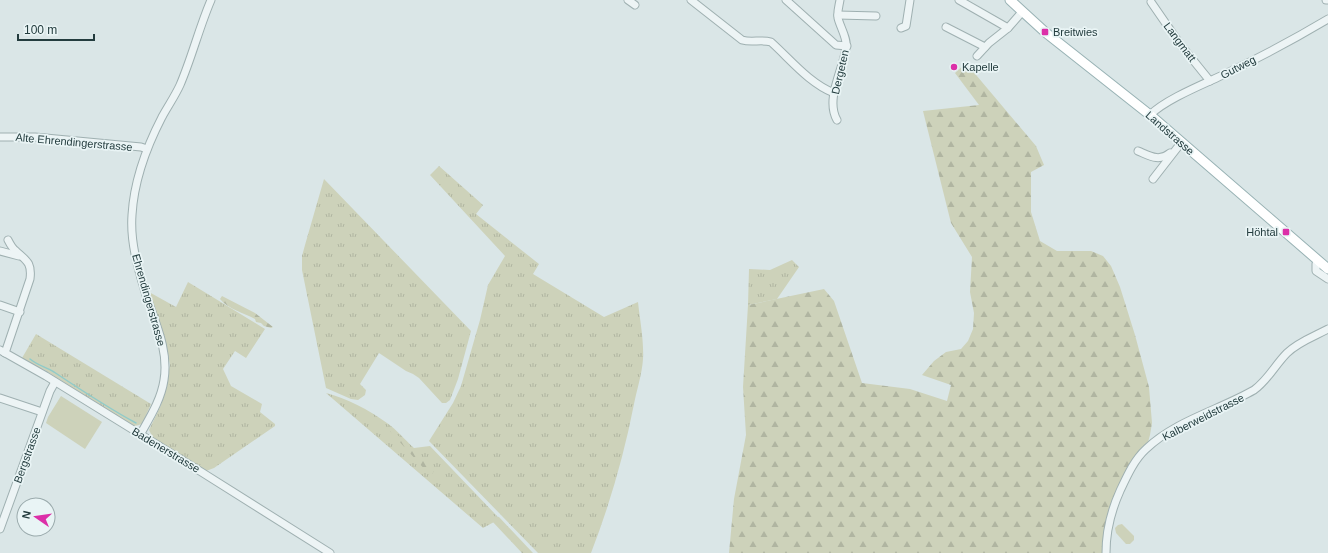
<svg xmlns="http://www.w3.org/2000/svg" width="1328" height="553" viewBox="0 0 1328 553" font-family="Arial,sans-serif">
	<defs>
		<pattern id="grass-tufts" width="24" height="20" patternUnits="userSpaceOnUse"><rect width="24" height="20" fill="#cdd2ba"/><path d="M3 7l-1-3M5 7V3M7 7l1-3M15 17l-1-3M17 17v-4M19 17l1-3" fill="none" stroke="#b0b5a1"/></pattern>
		<pattern id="forest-firs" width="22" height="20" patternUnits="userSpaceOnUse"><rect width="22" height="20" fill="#cdd2ba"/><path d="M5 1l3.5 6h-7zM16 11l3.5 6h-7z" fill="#b0b5a1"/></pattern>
	</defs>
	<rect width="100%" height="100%" fill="#dae6e7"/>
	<!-- grass -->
	<g fill="url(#grass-tufts)">
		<path d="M439,166L483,205L476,214L539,264L533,274L604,317L638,302C640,321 644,340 643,359C642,374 637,389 634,404C624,455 610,504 591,553H538L429,441L453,403L461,386L480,320L488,285L505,256L430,175Z"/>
		<path d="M324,179L471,331L458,379L450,400L446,403H442L419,378L413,374L406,371L379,353L360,384L366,390L365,395L358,400L351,399L326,388L302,270V256L305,245Z"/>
		<path d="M792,260L799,267L777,299L748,305L749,269L770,270Z"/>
		<path d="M188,282L265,329L246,358L235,351L223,369L231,386L262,404L260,412L275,424V426L214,468L206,471L153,438L149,430L161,405L170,365L167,348L149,292L176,307Z"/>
		<path d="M36,334L151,404L142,424L135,426L127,424L82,396L73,388L43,369L35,367L22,358Z"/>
		<path d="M326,393C346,398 369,410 387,423C396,429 405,440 414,448L430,446L497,516L494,522L483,528Z"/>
	</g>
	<!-- forest -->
	<g fill="url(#forest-firs)">
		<path d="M966,63L1036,146L1044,165L1031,172V212L1040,241L1057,251H1091L1103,256L1111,266L1120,287L1135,335L1149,387L1152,423L1150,435L1147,446L1119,488L1104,553H729L734,499L746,435L743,387L748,305L824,289L834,301L862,383L910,389L947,401L951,385L922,375L934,361L946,352L961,349L968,341L973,329L974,313L970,292L972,257L951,223L923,111L979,105L955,73Z"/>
		<path d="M222,296L255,313L273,327L271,328L264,326L261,323L256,322L255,319C244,313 228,309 220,299Z"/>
		<path d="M389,427L433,468L434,471L432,474L428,473L388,429Z"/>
		<path d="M493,516L499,517L533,553H522L491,520Z"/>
	</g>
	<!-- pitch -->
	<g fill="#cdd2ba">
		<path d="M61,396L102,422L85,449L46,423L48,417Z"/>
		<path d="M1122,524L1134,536V540L1130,544H1126L1116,533L1115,528L1118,525Z"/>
	</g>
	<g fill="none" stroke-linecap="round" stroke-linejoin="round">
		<!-- stream -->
		<path stroke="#90cbc9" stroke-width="1.5" d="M30,359C37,365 46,367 54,372C81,390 108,408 136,423"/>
		<defs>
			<g id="minor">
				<path d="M628,0L635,5"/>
				<path d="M691,0L742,40C752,43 761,39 771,42C791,60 809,83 834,93"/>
				<path d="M786,0L836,45L847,46"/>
				<path d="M959,0L1008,28"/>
				<path d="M1326,0H1328"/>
				<path d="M1151,2L1180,44L1210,81"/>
				<path d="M838,15L876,16"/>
				<path d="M946,27L985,47"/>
				<path d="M901,28L906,26L910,0"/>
				<path d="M977,56L989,43L1008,28L1022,12"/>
				<path d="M1150,115C1166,99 1204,84 1225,74C1259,58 1296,38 1328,19"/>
				<path d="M837,120C825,99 843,70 846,48C848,39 840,27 838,18C837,12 839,6 840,0"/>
				<path d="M0,137H35L141,147L147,149"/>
				<path d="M1138,151C1150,156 1159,162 1170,153"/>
				<path d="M1153,179L1181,143"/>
				<path d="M0,251L19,256"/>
				<path d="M1318,260L1316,264V271L1328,279"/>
				<path d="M0,305L20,312"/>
				<path d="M0,350L46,376L203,473L330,553"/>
				<path d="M5,353L30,279C32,263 27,261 16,251C13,249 10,244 8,240"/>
				<path d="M0,398L42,412"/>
				<path d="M140,435C150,417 161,400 164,380C169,350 155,322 146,295C138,269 130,242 132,215C134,180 146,148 162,117C168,106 175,96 180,85C192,57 199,28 211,0"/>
				<path d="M0,529L50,391L55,382"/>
				<path d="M1106,553C1106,530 1111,511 1120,491C1127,476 1134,460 1146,449C1175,421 1219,410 1254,390C1268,380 1275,365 1287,353C1298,342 1315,336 1328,329"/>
			</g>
			<path id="major" d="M1010,0L1045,32L1150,115L1328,269"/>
		</defs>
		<!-- minor casing -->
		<use href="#minor" stroke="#9fb0b1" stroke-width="9"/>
		<!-- major casing -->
		<use href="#major" stroke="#98b2b4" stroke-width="11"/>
		<!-- minor -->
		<use href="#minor" stroke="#edf4f5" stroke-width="7"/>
		<!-- major -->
		<use href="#major" stroke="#fff" stroke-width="9"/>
	</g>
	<!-- markers -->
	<g fill="#dc2fa8" stroke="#e9f4f5" stroke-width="1.5">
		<rect x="1041" y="28" width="8" height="8" rx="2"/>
		<circle cx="954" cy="67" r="4"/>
		<rect x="1282" y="228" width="8" height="8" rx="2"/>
	</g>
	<g text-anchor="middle" stroke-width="3.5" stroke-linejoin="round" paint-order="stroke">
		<!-- poi labels -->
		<g font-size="11" fill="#233c3e" stroke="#e9f4f5" text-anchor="start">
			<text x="1053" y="36">Breitwies</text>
			<text x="962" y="71">Kapelle</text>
			<text x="1278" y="236" text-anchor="end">Höhtal</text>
		</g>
		<!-- street labels -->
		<g font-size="11" fill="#233c3e" stroke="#e9f4f5">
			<text transform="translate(1180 42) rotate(53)" y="4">Langmatt</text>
			<text transform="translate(1238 67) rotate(-27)" y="4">Gutweg</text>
			<text transform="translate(840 72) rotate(-77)" y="4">Dergeten</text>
			<text transform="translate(1170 133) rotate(41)" y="4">Landstrasse</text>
			<text transform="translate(74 142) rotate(5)" y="4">Alte Ehrendingerstrasse</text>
			<text transform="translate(149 300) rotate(74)" y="4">Ehrendingerstrasse</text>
			<text transform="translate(1203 417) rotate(-27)" y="4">Kalberweidstrasse</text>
			<text transform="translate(166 450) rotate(31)" y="4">Badenerstrasse</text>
			<text transform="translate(27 455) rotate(-70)" y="4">Bergstrasse</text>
		</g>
	</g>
	<!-- north arrow -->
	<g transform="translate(36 517) rotate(283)"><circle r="19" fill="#e9f4f5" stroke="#9aaaac"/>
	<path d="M0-3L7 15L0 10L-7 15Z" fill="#dc2fa8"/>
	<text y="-6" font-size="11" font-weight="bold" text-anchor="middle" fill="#233c3e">N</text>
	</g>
	<!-- scale -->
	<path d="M18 34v6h76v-6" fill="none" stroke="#233c3e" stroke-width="2"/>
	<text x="24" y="34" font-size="12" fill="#233c3e" stroke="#e9f4f5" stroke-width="3" paint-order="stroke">100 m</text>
</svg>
